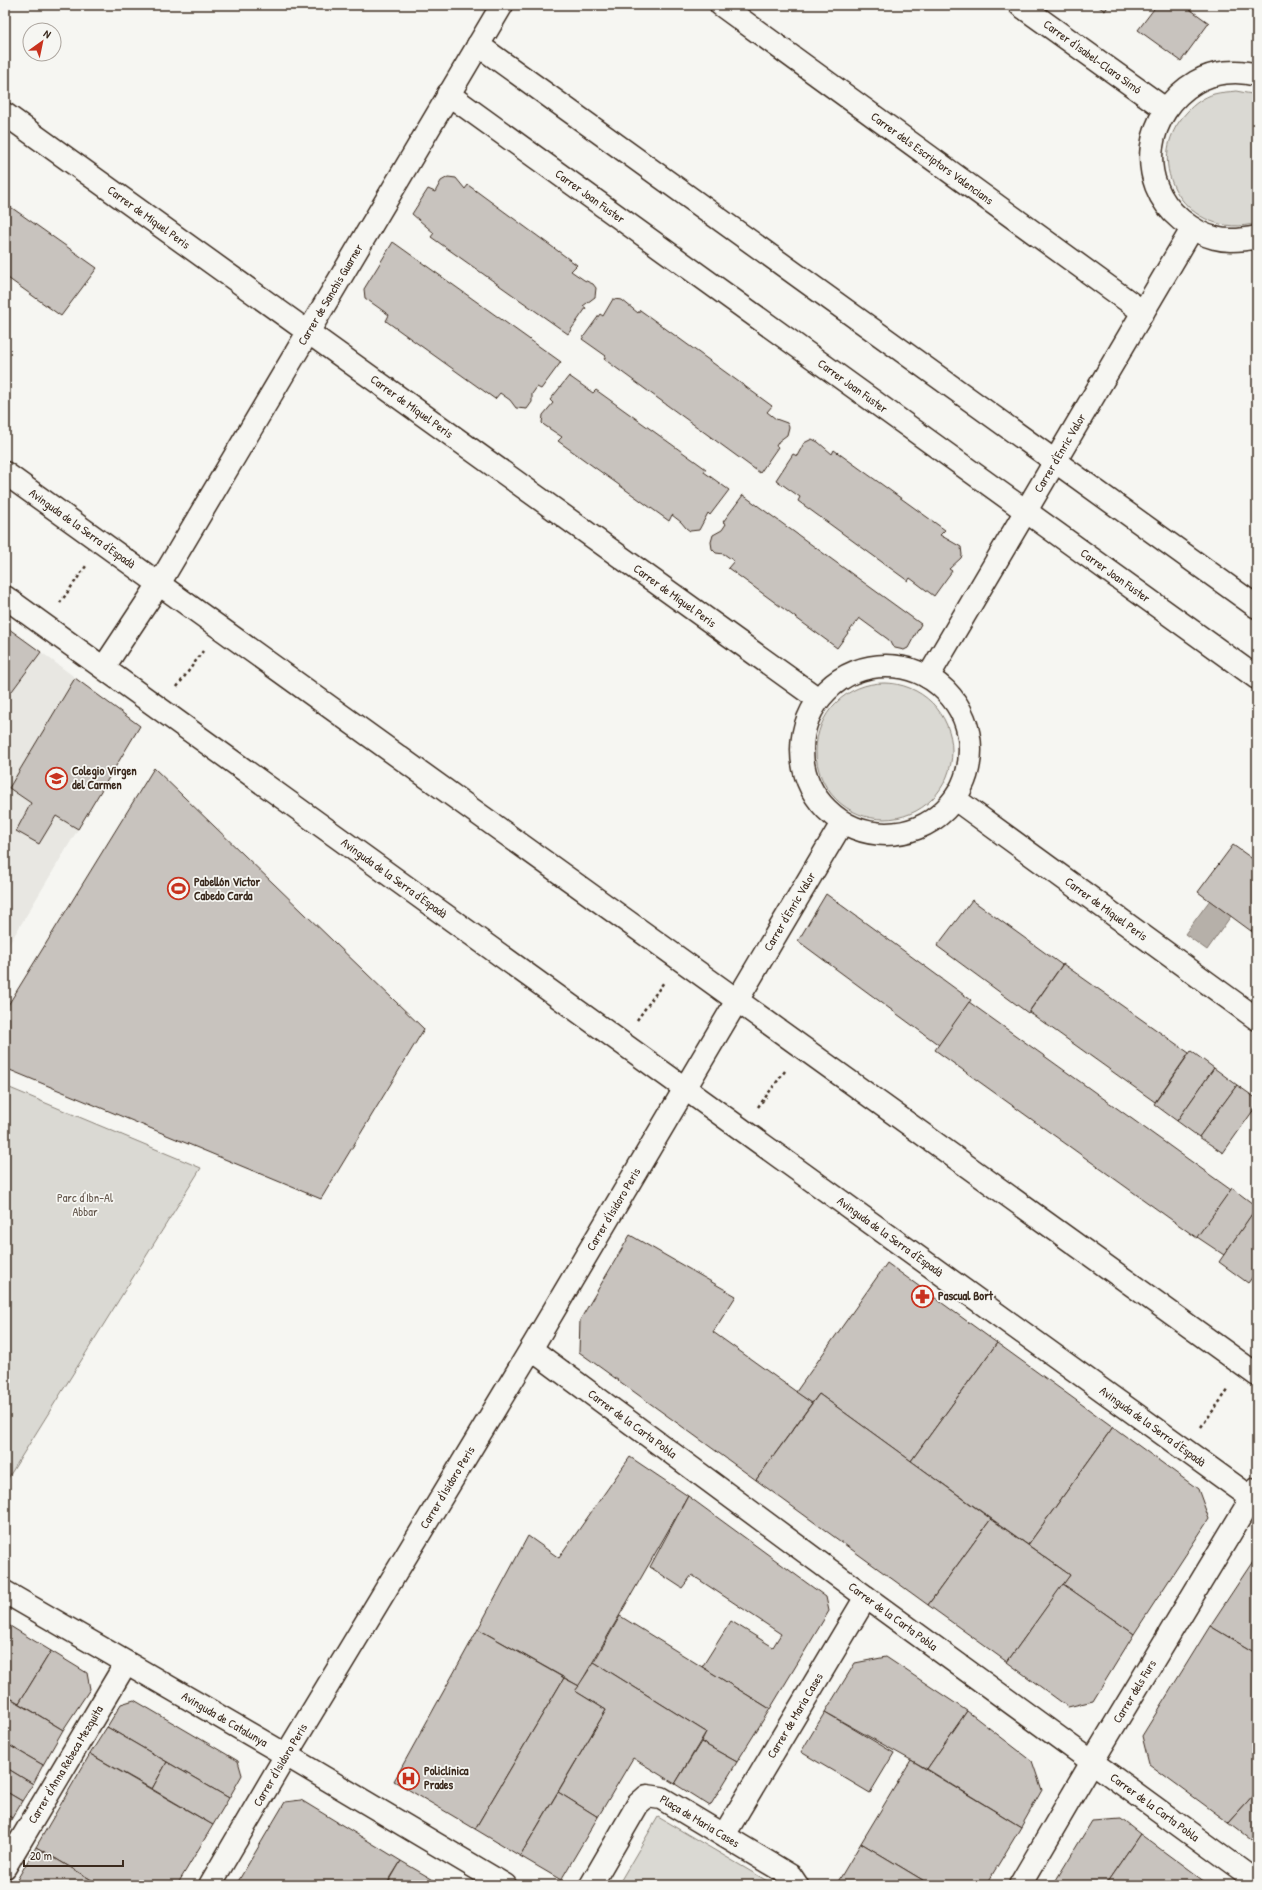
<svg xmlns="http://www.w3.org/2000/svg" width="1262" height="1890" viewBox="0 0 1262 1890" font-family="'Patrick Hand',sans-serif">
	<rect width="100%" height="100%" fill="#f6f6f2"/>
	<filter id="ink" filterUnits="userSpaceOnUse"><feTurbulence type="fractalNoise" baseFrequency=".025" numOctaves="2"/><feDisplacementMap in="SourceGraphic" scale="8" xChannelSelector="R" yChannelSelector="G"/><feConvolveMatrix kernelMatrix="1 2 1 2 8 2 1 2 1" color-interpolation-filters="sRGB"/></filter>
	<g filter="url(#ink)">
		<!-- built -->
		<path fill="#e8e7e2" d="M41,652L140,726L5,951V701Z"/>
		<!-- green -->
		<g fill="#dad9d3" stroke="#8a8278">
			<path d="M1236,91L1257,95V223C1188,242 1138,163 1187,112C1194,104 1204,97 1214,94C1221,92 1229,92 1236,91Z"/>
			<circle cx="884" cy="751" r="68"/>
			<path d="M5,1086L201,1168L5,1483Z"/>
			<path d="M658,1817L774,1885H618Z"/>
		</g>
		<!-- water -->
		<path fill="#b6b0a9" stroke="#857a71" d="M1210,900L1231,916L1207,950L1185,934Z"/>
		<!-- building -->
		<g fill="#c8c3be" stroke="#3b2a1e">
			<path d="M1096,5H1109L1105,11Z"/>
			<path d="M1157,5H1184L1209,23L1181,61L1138,30Z"/>
			<path d="M448,177L456,178L465,189L468,185L577,265L571,271L584,280L593,284L596,288L595,297L583,306L586,308L568,334L431,237L434,233L412,214L428,189L435,192L441,181Z"/>
			<path d="M5,203L97,268L61,316L5,276Z"/>
			<path d="M393,242L561,362L541,389L537,387L532,394V402L527,409L516,408L510,400L500,393L495,399L386,321L389,315L365,298L364,289Z"/>
			<path d="M613,299L622,300L638,313L640,310L772,406L767,412L776,419L787,423L789,427L787,435L779,441L776,446L778,447L760,473L604,359L606,356L582,339L600,314L603,316Z"/>
			<path d="M569,376L593,393L596,390L706,469L704,472L729,490L710,515L708,513L699,530L690,531L686,528L681,522L672,515L669,521L558,441L562,437L544,425L542,423L543,415L553,403L550,400Z"/>
			<path d="M812,439L818,442L832,454L834,450L945,530L940,535L961,547L962,555L961,558L949,569L952,571L934,596L910,578L908,581L798,501L800,497L776,480L793,454L797,456L804,443Z"/>
			<path d="M743,495L921,624L908,648L904,650L895,648L892,646L889,640L859,618L837,648L728,568L734,561L724,554L716,553L712,549L711,542L713,535L722,530L726,524L723,522Z"/>
			<path d="M5,626L41,652L12,691L5,686Z"/>
			<path d="M75,678L140,726L78,829L56,816L39,844L16,831L31,803L9,788Z"/>
			<path d="M154,768L424,1029L321,1199L5,1068V1010Z"/>
			<path d="M1233,845L1257,862V922L1251,931L1198,892Z"/>
			<path d="M826,894L971,1000L939,1045L798,941Z"/>
			<path d="M972,900L1062,965L1028,1013L937,946Z"/>
			<path d="M1257,922V935L1251,931Z"/>
			<path d="M1063,964L1189,1053L1155,1102L1029,1012Z"/>
			<path d="M969,1002L1231,1190L1197,1238L935,1050Z"/>
			<path d="M1191,1051L1214,1068L1177,1121L1154,1104Z"/>
			<path d="M1214,1068L1237,1085L1199,1137L1177,1121Z"/>
			<path d="M1237,1085L1257,1099V1105L1223,1153L1199,1137Z"/>
			<path d="M1232,1188L1257,1207L1224,1255L1197,1237Z"/>
			<path d="M1254,1211L1257,1214V1271L1248,1283L1219,1262Z"/>
			<path d="M630,1235L736,1296L713,1332L812,1403L756,1480L579,1352L580,1320Z"/>
			<path d="M887,1263L997,1343L911,1461L819,1394L812,1403L796,1392Z"/>
			<path d="M997,1343L1113,1427L1028,1545L911,1461Z"/>
			<path d="M819,1394L991,1519L928,1605L756,1480Z"/>
			<path d="M1113,1427L1198,1489L1209,1519L1134,1634L1063,1584L1070,1575L1028,1545Z"/>
			<path d="M630,1457L688,1496L579,1686L478,1629L528,1536L559,1558Z"/>
			<path d="M688,1496L826,1597L829,1611L770,1709L702,1667L731,1621L773,1647L781,1634L692,1575L682,1588L650,1567Z"/>
			<path d="M991,1519L1070,1575L1007,1662L928,1605Z"/>
			<path d="M1257,1555V1654L1210,1626Z"/>
			<path d="M1063,1584L1134,1634L1093,1701L1068,1707L1007,1662Z"/>
			<path d="M620,1616L770,1709L737,1762L701,1742L706,1732L594,1662Z"/>
			<path d="M5,1623L51,1651L19,1703L5,1695Z"/>
			<path d="M1210,1626L1257,1654V1792L1229,1823L1149,1764L1142,1736Z"/>
			<path d="M478,1629L564,1678L475,1829L394,1781Z"/>
			<path d="M51,1651L87,1673L90,1689L63,1730L19,1703Z"/>
			<path d="M886,1657L967,1711L927,1769L825,1712L855,1663Z"/>
			<path d="M594,1662L706,1732L675,1784L633,1758L598,1817L558,1792L606,1710L575,1691Z"/>
			<path d="M564,1678L579,1686L575,1691L606,1710L520,1856L475,1829Z"/>
			<path d="M5,1695L63,1730L43,1765L5,1743Z"/>
			<path d="M134,1700L238,1761L242,1775L229,1798L107,1727L121,1704Z"/>
			<path d="M967,1711L1032,1761L1042,1790L1021,1827L927,1769Z"/>
			<path d="M825,1712L894,1753L870,1793L801,1752Z"/>
			<path d="M107,1727L167,1762L152,1789L90,1754Z"/>
			<path d="M701,1742L737,1762L710,1806L675,1784Z"/>
			<path d="M5,1743L43,1765L33,1784L5,1767Z"/>
			<path d="M90,1754L213,1825L177,1885H100L36,1847Z"/>
			<path d="M911,1760L1021,1827L986,1885H931L861,1843Z"/>
			<path d="M167,1762L229,1798L213,1825L152,1789Z"/>
			<path d="M5,1767L33,1784L22,1801L5,1791Z"/>
			<path d="M5,1791L22,1801L12,1818L5,1814Z"/>
			<path d="M558,1792L598,1817L561,1880L520,1856Z"/>
			<path d="M1257,1792V1844L1229,1823Z"/>
			<path d="M301,1800L401,1861L386,1885H236L285,1802Z"/>
			<path d="M5,1814L12,1818L5,1831Z"/>
			<path d="M1121,1819L1140,1834L1105,1885H1053L1092,1821Z"/>
			<path d="M1140,1834L1209,1885H1105Z"/>
			<path d="M861,1843L931,1885H836Z"/>
			<path d="M36,1847L100,1885H14Z"/>
			<path d="M401,1861L442,1885H387Z"/>
		</g>
		<g fill="none" stroke-linecap="round" stroke-linejoin="round">
			<defs>
				<g id="street">
					<path id="s1" d="M721,5L1143,312"/>
					<path id="s2" d="M1020,5L1165,109"/>
					<path d="M478,45L1257,607"/>
					<path d="M1257,75C1237,69 1213,72 1196,82C1145,112 1134,181 1181,220C1191,228 1202,235 1215,238C1229,242 1243,240 1257,237"/>
					<path id="s3" d="M448,94L1257,678"/>
					<path id="s4" d="M5,114L818,699"/>
					<circle cx="886" cy="750" r="84"/>
					<path id="s5" d="M104,667L159,584L502,5"/>
					<path id="s6" d="M928,677L1192,229"/>
					<path id="s7" d="M955,799L1257,1019"/>
					<path id="s8" d="M531,1349L866,1597L1257,1882"/>
					<path id="s9" d="M5,1592L286,1755L505,1885"/>
					<path id="s10" d="M724,1835L866,1597"/>
					<path id="s11" d="M5,1867L126,1663"/>
					<path id="s12" d="M210,1885L286,1755L531,1349L842,823"/>
					<path id="s13" d="M591,1885L638,1804L647,1796L661,1798L791,1876L797,1885"/>
					<path id="s14" d="M1020,1885L1092,1762L1257,1489"/>
				</g>
				<g id="secondary">
					<path id="s15" d="M5,473L1257,1375"/>
					<path id="s16" d="M5,597L1257,1502"/>
				</g>
			</defs>
			<!-- street casing -->
			<use href="#street" stroke="#3b2a1e" stroke-width="25"/>
			<!-- secondary casing -->
			<use href="#secondary" stroke="#3b2a1e" stroke-width="25"/>
			<!-- path -->
			<g stroke="#3b2a1e" stroke-width="2.5" stroke-dasharray="3 3" stroke-linecap="butt">
				<path d="M60,603L86,566"/>
				<path d="M177,687L203,651"/>
				<path d="M637,1020L664,982"/>
				<path d="M758,1107L785,1071"/>
				<path d="M1201,1427L1229,1389"/>
			</g>
			<!-- street -->
			<use href="#street" stroke="#f6f6f2" stroke-width="22"/>
			<!-- secondary -->
			<use href="#secondary" stroke="#f6f6f2" stroke-width="22"/>
		</g>
	</g>
	<!-- icons -->
	<defs>
		<symbol id="school-ring" viewBox="-11 -11 22 22"><circle r="9.5" fill="#f6f6f2" stroke="#c8321e" stroke-width="1.5"/><path d="M0-5L7-2L0 1L-7-2ZM-4 1L0 2.5L4 1V4Q0 6-4 4Z" fill="#c8321e"/></symbol>
		<symbol id="stadium-ring" viewBox="-11 -11 22 22"><circle r="9.5" fill="#f6f6f2" stroke="#c8321e" stroke-width="1.5"/><path d="M0-5a6.5 5 0 1 0 0 10a6.5 5 0 1 0 0-10ZM-3.5-1.8h7v3.6h-7Z" fill="#c8321e"/></symbol>
		<symbol id="pharmacy-ring" viewBox="-11 -11 22 22"><circle r="9.5" fill="#f6f6f2" stroke="#c8321e" stroke-width="1.5"/><path d="M-2-6h4v4h4v4h-4v4h-4v-4h-4v-4h4Z" fill="#c8321e"/></symbol>
		<symbol id="hospital-ring" viewBox="-11 -11 22 22"><circle r="9.5" fill="#f6f6f2" stroke="#c8321e" stroke-width="1.5"/><path d="M-5-5h3v3.5h4V-5h3V5h-3V1.5h-4V5h-3Z" fill="#c8321e"/></symbol>
	</defs>
	<g fill-rule="evenodd">
		<use href="#school-ring" x="44" y="766" width="25" height="25"/>
		<use href="#stadium-ring" x="166" y="876" width="25" height="25"/>
		<use href="#pharmacy-ring" x="910" y="1284" width="25" height="25"/>
		<use href="#hospital-ring" x="396" y="1766" width="25" height="25"/>
	</g>
	<g text-anchor="middle" stroke-width="3.5" stroke-linejoin="round" paint-order="stroke">
		<!-- street labels -->
		<g font-size="12" fill="#3b2a1e" stroke="#f6f6f2">
			<text dy="4" stroke="none"><textPath href="#s2" startOffset="89">Carrer d'Isabel-Clara Simó</textPath></text>
			<text dy="4" stroke="none"><textPath href="#s1" startOffset="261">Carrer dels Escriptors Valencians</textPath></text>
			<text dy="4" stroke="none"><textPath href="#s3" startOffset="175">Carrer Joan Fuster</textPath></text>
			<text dy="4" stroke="none"><textPath href="#s4" startOffset="177">Carrer de Miquel Peris</textPath></text>
			<text dy="4" stroke="none"><textPath href="#s5" startOffset="436">Carrer de Sanchis Guarner</textPath></text>
			<text dy="4" stroke="none"><textPath href="#s3" startOffset="499">Carrer Joan Fuster</textPath></text>
			<text dy="4" stroke="none"><textPath href="#s4" startOffset="501">Carrer de Miquel Peris</textPath></text>
			<text dy="4" stroke="none"><textPath href="#s6" startOffset="260">Carrer d'Enric Valor</textPath></text>
			<text dy="4" stroke="none"><textPath href="#s15" startOffset="95">Avinguda de la Serra d'Espadà</textPath></text>
			<text dy="4" stroke="none"><textPath href="#s3" startOffset="823">Carrer Joan Fuster</textPath></text>
			<text dy="4" stroke="none"><textPath href="#s4" startOffset="825">Carrer de Miquel Peris</textPath></text>
			<text dy="4" stroke="none"><textPath href="#s16" startOffset="480">Avinguda de la Serra d'Espadà</textPath></text>
			<text dy="4" stroke="none"><textPath href="#s7" startOffset="187">Carrer de Miquel Peris</textPath></text>
			<text dy="4" stroke="none"><textPath href="#s12" startOffset="1133">Carrer d'Enric Valor</textPath></text>
			<text dy="4" stroke="none"><textPath href="#s12" startOffset="787">Carrer d'Isidoro Peris</textPath></text>
			<text dy="4" stroke="none"><textPath href="#s16" startOffset="1092">Avinguda de la Serra d'Espadà</textPath></text>
			<text dy="4" stroke="none"><textPath href="#s8" startOffset="126">Carrer de la Carta Pobla</textPath></text>
			<text dy="4" stroke="none"><textPath href="#s16" startOffset="1416">Avinguda de la Serra d'Espadà</textPath></text>
			<text dy="4" stroke="none"><textPath href="#s12" startOffset="463">Carrer d'Isidoro Peris</textPath></text>
			<text dy="4" stroke="none"><textPath href="#s8" startOffset="450">Carrer de la Carta Pobla</textPath></text>
			<text dy="4" stroke="none"><textPath href="#s14" startOffset="225">Carrer dels Furs</textPath></text>
			<text dy="4" stroke="none"><textPath href="#s10" startOffset="139">Carrer de Maria Cases</textPath></text>
			<text dy="4" stroke="none"><textPath href="#s9" startOffset="254">Avinguda de Catalunya</textPath></text>
			<text dy="4" stroke="none"><textPath href="#s11" startOffset="119">Carrer d'Anna Rebeca Mezquita</textPath></text>
			<text dy="4" stroke="none"><textPath href="#s12" startOffset="139">Carrer d'Isidoro Peris</textPath></text>
			<text dy="4" stroke="none"><textPath href="#s8" startOffset="774">Carrer de la Carta Pobla</textPath></text>
			<text dy="4" stroke="none"><textPath href="#s13" startOffset="165">Plaça de Maria Cases</textPath></text>
		</g>
		<!-- poi labels -->
		<g font-size="12" font-weight="bold" fill="#3b2a1e" stroke="#f6f6f2" text-anchor="start">
			<text x="72" y="775">Colegio Virgen<tspan x="72" dy="14">del Carmen</tspan></text>
			<text x="194" y="886">Pabellón Víctor<tspan x="194" dy="14">Cabedo Carda</tspan></text>
			<text x="938" y="1300">Pascual Bort</text>
			<text x="424" y="1775">Policlínica<tspan x="424" dy="14">Prades</tspan></text>
		</g>
		<!-- park labels -->
		<g font-size="12" fill="#63564b" stroke="#f6f6f2">
			<text x="85" y="1202">Parc d'Ibn-Al<tspan x="85" dy="14">Abbar</tspan></text>
		</g>
	</g>
	<!-- margin -->
	<rect width="1262" height="1890" fill="none" stroke="#f6f6f2" stroke-width="20"/>
	<rect x="10" y="10" width="1242" height="1870" fill="none" stroke="#3b2a1e" stroke-width="1.5" filter="url(#ink)"/>
	<!-- north arrow -->
	<g transform="translate(42 42) rotate(33)"><circle r="19" fill="#f6f6f2" stroke="#aba49d"/>
	<path d="M0-3L7 15L0 10L-7 15Z" fill="#c8321e"/>
	<text y="-6" font-size="11" font-weight="bold" text-anchor="middle" fill="#3b2a1e">N</text>
	</g>
	<!-- scale -->
	<path d="M24 1860v6h99v-6" fill="none" stroke="#3b2a1e" stroke-width="2"/>
	<text x="30" y="1860" font-size="12" fill="#3b2a1e" stroke="#f6f6f2" stroke-width="3" paint-order="stroke">20 m</text>
</svg>
